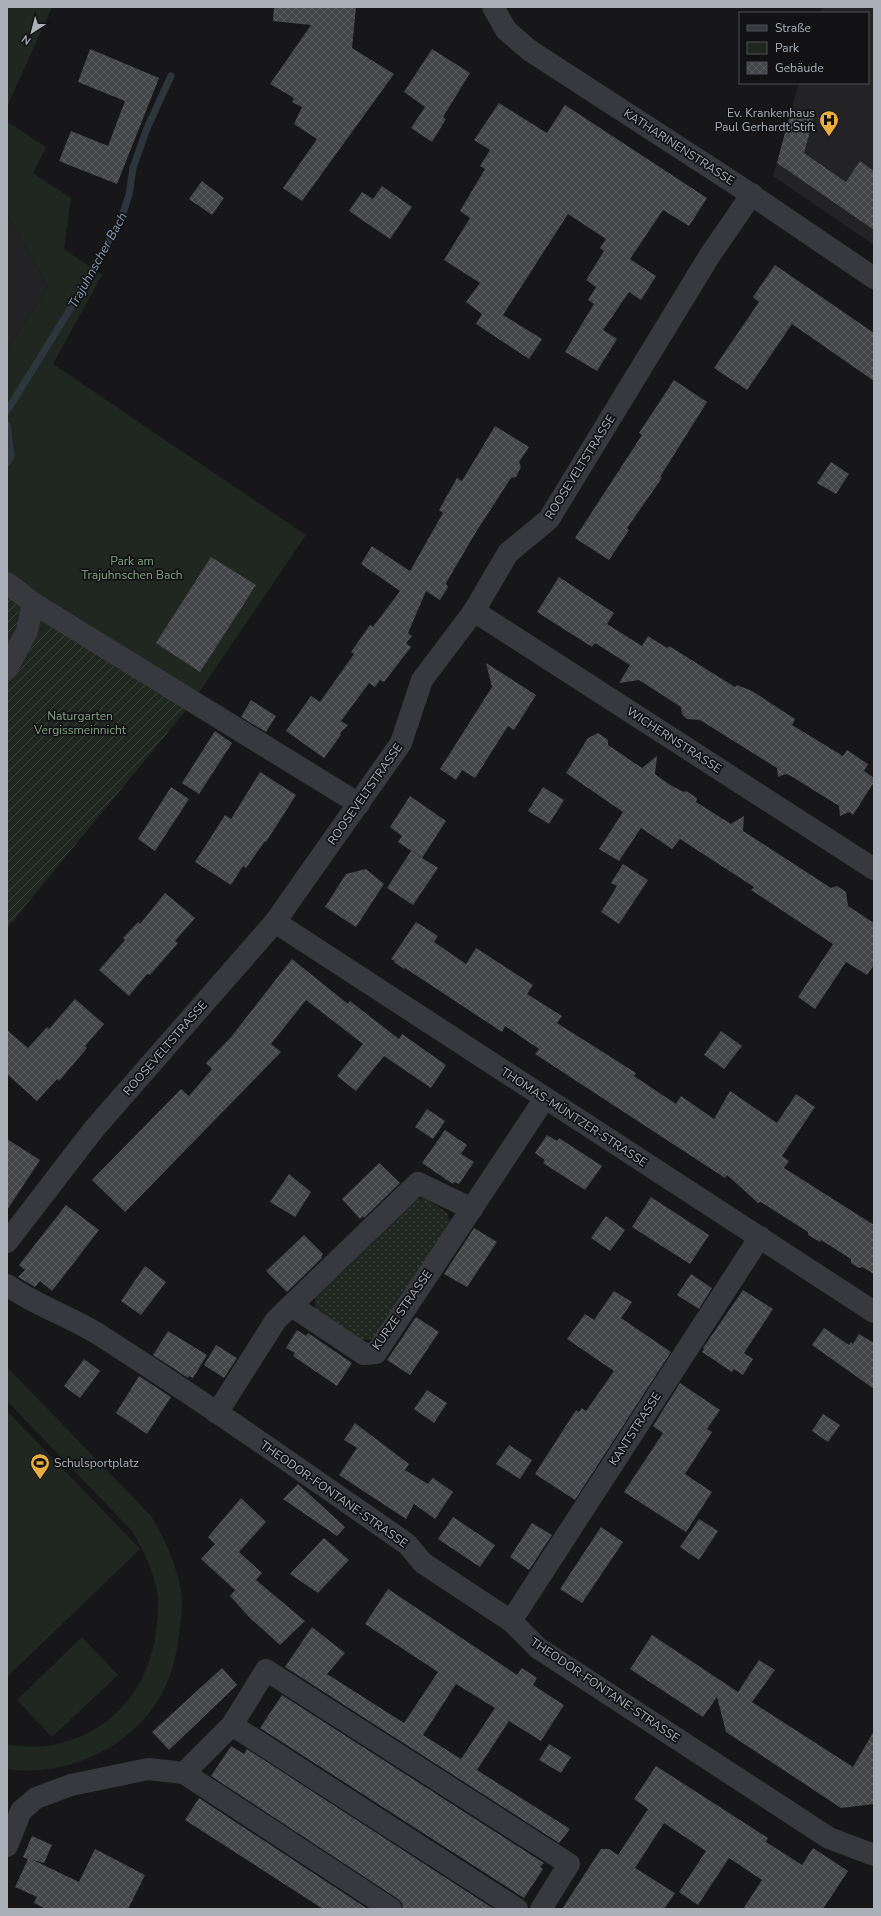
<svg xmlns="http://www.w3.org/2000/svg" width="881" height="1916" viewBox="0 0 881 1916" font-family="'Nunito Sans',sans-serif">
	<defs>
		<pattern id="grass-dots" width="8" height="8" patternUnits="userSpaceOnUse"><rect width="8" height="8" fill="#1f2720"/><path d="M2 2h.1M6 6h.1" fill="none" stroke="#3d443e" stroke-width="1.8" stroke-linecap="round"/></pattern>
		<pattern id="garden-furrows" width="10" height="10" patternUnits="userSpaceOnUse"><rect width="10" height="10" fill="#1f2720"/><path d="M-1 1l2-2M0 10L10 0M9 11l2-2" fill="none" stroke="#3d443e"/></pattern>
		<pattern id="building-cross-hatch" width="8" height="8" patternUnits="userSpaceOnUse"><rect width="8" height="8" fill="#444549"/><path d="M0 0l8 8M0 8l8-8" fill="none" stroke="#5c5d61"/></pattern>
	</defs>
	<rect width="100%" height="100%" fill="#171719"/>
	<!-- built -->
	<g fill="#232326">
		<path d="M822,7H874V245L773,176L799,83H868V13H820Z"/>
		<path d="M7,213L48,287L7,349Z"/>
	</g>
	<!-- grass -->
	<path fill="url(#grass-dots)" d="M426,1198L447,1213L452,1227L390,1322L371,1340L351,1339L315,1313V1293L409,1201Z"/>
	<!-- park -->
	<g fill="#1f2720">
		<path d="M7,7H52L7,107Z"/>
		<path d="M7,121L46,147L33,173L71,198L64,249L102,275L53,364L306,535L191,704L7,928V349L48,287L7,213Z"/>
		<path d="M7,1367L151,1516C164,1538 175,1561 180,1586C184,1603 181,1623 178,1640C176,1657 172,1674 164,1689C137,1746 68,1778 7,1769V1745C22,1746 38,1748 53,1745C108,1734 146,1693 155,1638C157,1623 160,1605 157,1590C152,1568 143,1549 132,1531L7,1401Z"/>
		<path d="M7,1411L140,1549L7,1677Z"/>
		<path d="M82,1637L118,1675L52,1737L17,1700Z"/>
	</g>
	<!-- garden -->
	<path fill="url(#garden-furrows)" d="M7,590L18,597L20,622L27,631L39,632L57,622L191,704L7,928Z"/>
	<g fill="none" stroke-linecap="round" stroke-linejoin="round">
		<!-- stream -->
		<g stroke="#2e363d" stroke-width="7">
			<path d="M7,411L72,306L121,219L129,195L133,168L147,128L171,76"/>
			<path d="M7,425L11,456L7,463"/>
		</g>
	</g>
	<!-- building -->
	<g fill="url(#building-cross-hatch)" fill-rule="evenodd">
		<path d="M274,7H356L352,48L394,74L302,201L283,188L317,139L294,124L302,107L292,102L294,98L270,84L311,25L273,21Z"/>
		<path d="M90,49L159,78L117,184L59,161L71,131L108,146L125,101L78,82Z"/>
		<path d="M432,49L470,73L443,117L446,119L432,142L411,128L425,107L404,92Z"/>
		<path d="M499,103L547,133L565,105L707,198L689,226L663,210L630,259L656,276L641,300L629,292L603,330L617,339L597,371L565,352L594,304L588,300L596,287L586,280L604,251L600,248L606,239L568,214L503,315L542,339L529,359L476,324L482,314L466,302L480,283L444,260L470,218L460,211L485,169L480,166L490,150L474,140Z"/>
		<path d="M791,110L814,116L804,153L846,182L860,161L874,171V230L777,163Z"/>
		<path d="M202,181L224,198L212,215L189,199Z"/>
		<path d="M382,186L412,207L390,239L349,211L362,192L373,199Z"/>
		<path d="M775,265L874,333V381L792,324L747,390L714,368L759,302L753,297Z"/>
		<path d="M674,380L707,402L660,477L662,478L627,528L629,530L609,560L575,538L642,435L639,433Z"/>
		<path d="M495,426L529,447L519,462L521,467L516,477L511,478L476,532L446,583L448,587L440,600L426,591L408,633L412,636L406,643L411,647L384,682L380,680L375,687L369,683L341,721L348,725L340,733L341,735L324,758L286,731L311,696L320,702L354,654L351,652L370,625L373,627L400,591L361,564L372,546L410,571L443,513L439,510L457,478L462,481Z"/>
		<path d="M831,462L849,474L836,494L817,483Z"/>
		<path d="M211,557L256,585L200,672L156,643Z"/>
		<path d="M559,577L614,613L607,624L642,646L648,636L667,648L669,646L735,687L737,685L752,691L795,719L792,725L843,756L847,750L868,764L864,771L874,778V782L853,815L849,812L840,816L839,806L791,776L786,774L778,777L777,768L700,720L687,719L682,714L681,707L639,680L619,683L630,665L595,643L592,647L537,612Z"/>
		<path d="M486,663L536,695L514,730L508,726L475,778L462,770L456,780L440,769L492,687Z"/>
		<path d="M251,700L276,716L266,732L241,717Z"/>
		<path d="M215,731L232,743L199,794L182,783Z"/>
		<path d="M598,733L608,740V745L642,768L657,756L655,774L670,785L684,792L686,791L697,798L696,802L731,824L744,816L743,831L831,888L837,886L846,892L848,906L874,923V965L867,975L846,962L815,1009L798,997L833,944L751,890L754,887L680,839L672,849L641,828L619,861L599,849L623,812L566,773L588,738Z"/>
		<path d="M260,772L296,795L266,842L265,841L246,868L243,866L231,885L195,862L225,815L231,819Z"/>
		<path d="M171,787L189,799L155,851L138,839Z"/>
		<path d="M543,787L564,800L549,824L528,811Z"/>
		<path d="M410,796L446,821L422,858L398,842L402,836L390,827Z"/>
		<path d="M411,851L438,868L413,905L387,888Z"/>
		<path d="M623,864L648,880L619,924L601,912L617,886L611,883Z"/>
		<path d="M366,869L384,884L356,927L325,907L346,874Z"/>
		<path d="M165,893L195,918L175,941L178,943L150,975L147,974L129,996L99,970L125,940L123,938L138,922L140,924Z"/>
		<path d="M416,922L438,936L434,942L466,964L476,948L533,985L527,994L562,1016L557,1023L636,1073L634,1076L676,1104L681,1096L714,1119L730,1091L777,1123L796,1094L815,1107L782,1156L789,1161L784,1168L874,1225V1274L862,1267L859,1268L851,1263V1259L821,1240L820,1242L808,1235V1232L761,1202L758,1203L727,1175L725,1178L535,1054L539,1049L505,1026L502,1032L405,968L404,969L394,962L395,961L391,959Z"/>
		<path d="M292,959L348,1004L350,1001L399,1039L402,1034L446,1065L431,1088L384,1056L356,1091L337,1076L363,1044L306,1000L271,1044L281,1052L125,1212L92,1180L181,1089L189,1096L212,1069L206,1063L231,1037Z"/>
		<path d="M75,999L104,1024L85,1046L87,1048L59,1081L57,1079L37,1101L7,1074V1030L28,1048L47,1027L49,1029Z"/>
		<path d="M721,1031L742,1046L724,1069L704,1055Z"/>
		<path d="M427,1109L445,1121L433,1139L415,1127Z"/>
		<path d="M445,1130L467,1145L461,1154L474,1162L459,1184L454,1182L453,1184L422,1163Z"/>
		<path d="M547,1135L557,1141L559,1138L602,1166L585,1190L543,1163L545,1160L535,1153Z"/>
		<path d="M7,1139L40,1160L7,1210Z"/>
		<path d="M379,1163L400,1183L364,1218L363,1216L360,1219L342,1199Z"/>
		<path d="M289,1174L311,1192L295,1217L270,1202Z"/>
		<path d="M651,1197L709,1235L690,1264L632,1227Z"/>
		<path d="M66,1205L99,1230L52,1291L40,1281L35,1287L18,1277L25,1270L19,1265Z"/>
		<path d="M606,1216L625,1230L610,1251L591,1238Z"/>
		<path d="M474,1228L497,1242L467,1287L444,1274Z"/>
		<path d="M304,1235L323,1254L321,1257L322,1258L287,1292L266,1271Z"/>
		<path d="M145,1266L166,1282L141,1315L121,1301Z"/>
		<path d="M691,1274L712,1288L699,1309L677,1295Z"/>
		<path d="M743,1290L773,1309L744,1353L753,1359L743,1375L734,1369L732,1372L702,1352L704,1349L703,1348Z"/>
		<path d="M614,1291L632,1302L621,1318L671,1352L575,1500L535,1474L576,1410L579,1412L582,1408L586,1411L614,1371L567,1339L585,1314L594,1320Z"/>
		<path d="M416,1317L439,1332L410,1375L387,1360Z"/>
		<path d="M824,1328L849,1345L851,1342L853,1344L859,1334L874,1343V1389L812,1345Z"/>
		<path d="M297,1330L306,1336L308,1333L352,1363L337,1386L293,1356L295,1353L286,1348Z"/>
		<path d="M168,1331L207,1355L193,1378L189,1376L188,1378L153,1355Z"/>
		<path d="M216,1345L237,1358L224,1378L204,1365Z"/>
		<path d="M84,1359L100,1371L80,1398L64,1386Z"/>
		<path d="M139,1376L171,1397L147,1434L116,1413Z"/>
		<path d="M680,1383L720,1410L707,1429L712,1432L685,1474L712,1492L686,1532L624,1492L663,1433L653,1426Z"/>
		<path d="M427,1390L447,1403L434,1423L414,1409Z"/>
		<path d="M823,1414L840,1425L828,1442L812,1431Z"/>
		<path d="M355,1423L409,1464L405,1470L428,1484L433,1478L453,1492L435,1519L414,1504L406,1519L339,1475L357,1448L344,1440Z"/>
		<path d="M509,1445L532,1460L520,1479L496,1464Z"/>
		<path d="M298,1484L345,1527L337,1536L283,1499Z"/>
		<path d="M241,1498L266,1522L239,1552L262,1573L256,1580L305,1621L280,1645L250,1618L230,1596L235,1590L201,1559L215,1544L208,1537Z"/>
		<path d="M453,1517L495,1545L480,1567L438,1539Z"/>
		<path d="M699,1519L718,1531L699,1560L680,1547Z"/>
		<path d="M532,1523L552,1535L529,1570L510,1557Z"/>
		<path d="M601,1527L623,1542L582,1603L560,1589Z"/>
		<path d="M324,1538L349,1560L318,1593L290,1574Z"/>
		<path d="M388,1589L517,1675L522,1668L537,1678L533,1685L564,1705L541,1741L509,1721L477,1770L570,1829L559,1843L285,1667L312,1627L345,1653L327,1674L404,1723L438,1672L365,1624ZM456,1684L495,1708L461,1759L423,1735Z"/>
		<path d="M652,1635L738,1692L759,1660L775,1670L752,1702L853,1767L874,1731V1804L841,1808L726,1732L717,1697L703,1717L630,1669Z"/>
		<path d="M222,1668L237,1685L169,1750L152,1732Z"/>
		<path d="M282,1695L544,1863L540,1867L543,1869L524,1898L260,1728Z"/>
		<path d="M549,1744L571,1757L561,1773L539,1760Z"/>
		<path d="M231,1746L244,1754L247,1749L494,1909H403L402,1903L398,1899L211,1776Z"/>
		<path d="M656,1766L768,1838L766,1842L802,1865L813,1848L848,1871L823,1909H743L762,1880L729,1858L698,1905L679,1892L706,1851L664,1823L635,1868L675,1893L664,1909H562L601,1849H609L618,1855L648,1809L634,1799Z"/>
		<path d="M199,1798L368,1909H323L185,1820Z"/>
		<path d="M32,1836L52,1845L44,1863L33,1860L79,1882L95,1849L145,1875L128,1909H46L34,1903L37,1897L15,1887L28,1859L23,1857Z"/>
	</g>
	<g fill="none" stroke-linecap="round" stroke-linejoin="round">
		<!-- minor -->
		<g stroke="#38393e" stroke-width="22">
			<path d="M493,7L506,30L529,50L737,185L874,278"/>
			<path d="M7,583L33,603L359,804"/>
			<path d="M474,611L874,869"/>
			<path d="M7,669L27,631L33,603"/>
			<path d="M275,922L874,1312"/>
			<path d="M7,1242L94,1129L275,922L401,743L422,680L474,611L508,553L549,519L710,255L752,194"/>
			<path d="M7,1285C35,1305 69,1316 98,1334C203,1401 305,1473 407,1544L423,1563L511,1621L538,1648L829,1838L874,1855"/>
			<path d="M292,1306L364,1354L376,1353L545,1098"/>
			<path d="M217,1413L276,1320L418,1183L472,1209"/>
			<path d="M511,1621L760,1237"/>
			<path d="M232,1725L266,1670L569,1864L541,1909"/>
			<path d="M184,1773L391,1909"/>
			<path d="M7,1846L21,1811L36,1798L71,1785L148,1769L184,1773L232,1725L517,1909"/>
		</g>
	</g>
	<!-- icons -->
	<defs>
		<symbol id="hospital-pin" viewBox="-11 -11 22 30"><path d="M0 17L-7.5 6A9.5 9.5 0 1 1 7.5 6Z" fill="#eaad3e" stroke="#121214"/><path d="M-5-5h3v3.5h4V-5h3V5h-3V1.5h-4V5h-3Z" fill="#111"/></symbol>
		<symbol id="stadium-pin" viewBox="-11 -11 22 30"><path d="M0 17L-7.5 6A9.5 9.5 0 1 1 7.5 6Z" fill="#eaad3e" stroke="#121214"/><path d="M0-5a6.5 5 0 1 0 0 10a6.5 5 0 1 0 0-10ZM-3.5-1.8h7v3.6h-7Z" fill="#111"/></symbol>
	</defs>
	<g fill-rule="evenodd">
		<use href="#hospital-pin" x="818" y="109" width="22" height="30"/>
		<use href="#stadium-pin" x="29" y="1452" width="22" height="30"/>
	</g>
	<g text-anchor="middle" stroke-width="3.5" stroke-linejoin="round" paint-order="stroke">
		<!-- poi labels -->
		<g font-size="12" fill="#aaafb8" stroke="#121214" text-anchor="end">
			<text x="815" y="117">Ev. Krankenhaus<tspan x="815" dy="14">Paul Gerhardt Stift</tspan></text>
			<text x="54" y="1467" text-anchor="start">Schulsportplatz</text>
		</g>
		<!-- street labels -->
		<g font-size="12" fill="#aaafb8" stroke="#121214">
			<text transform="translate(679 147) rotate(33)" y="4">KATHARINENSTRASSE</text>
			<text transform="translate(580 467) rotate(-58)" y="4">ROOSEVELTSTRASSE</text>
			<text transform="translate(674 740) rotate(33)" y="4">WICHERNSTRASSE</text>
			<text transform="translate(365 794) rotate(-55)" y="4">ROOSEVELTSTRASSE</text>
			<text transform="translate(165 1048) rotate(-49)" y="4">ROOSEVELTSTRASSE</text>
			<text transform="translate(574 1117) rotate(33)" y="4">THOMAS-MÜNTZER-STRASSE</text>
			<text transform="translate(402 1310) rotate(-55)" y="4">KURZE STRASSE</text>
			<text transform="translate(635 1429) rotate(-57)" y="4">KANTSTRASSE</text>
			<text transform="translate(334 1494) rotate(35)" y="4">THEODOR-FONTANE-STRASSE</text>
			<text transform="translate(605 1690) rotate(34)" y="4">THEODOR-FONTANE-STRASSE</text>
		</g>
		<!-- park labels -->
		<g font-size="12" fill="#82a383" stroke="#121214">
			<text x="132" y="565">Park am<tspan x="132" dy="14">Trajuhnschen Bach</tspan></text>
			<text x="80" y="720">Naturgarten<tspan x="80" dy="14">Vergissmeinnicht</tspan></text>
		</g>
		<!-- water labels -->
		<g font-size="13" font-style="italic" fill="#839db2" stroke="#121214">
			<text transform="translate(97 260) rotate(-61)" y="5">Trajuhnscher Bach</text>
		</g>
	</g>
	<!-- border -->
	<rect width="881" height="1916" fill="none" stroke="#aaafb8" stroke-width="16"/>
	<!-- legend -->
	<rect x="739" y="12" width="130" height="72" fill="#121214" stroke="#4f5156"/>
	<rect x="747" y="25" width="20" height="6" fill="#38393e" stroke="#4f5156"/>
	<text x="775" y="32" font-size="12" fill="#aaafb8">Straße</text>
	<rect x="747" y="42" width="20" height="12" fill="#1f2720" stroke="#4f5156"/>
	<text x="775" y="52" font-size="12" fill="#aaafb8">Park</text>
	<rect x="747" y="62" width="20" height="12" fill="url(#building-cross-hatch)" stroke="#4f5156"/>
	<text x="775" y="72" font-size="12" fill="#aaafb8">Gebäude</text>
	<!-- north arrow -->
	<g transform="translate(32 32) rotate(216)" stroke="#121214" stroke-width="3" paint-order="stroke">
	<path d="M0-3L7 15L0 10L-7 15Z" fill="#aaafb8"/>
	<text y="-6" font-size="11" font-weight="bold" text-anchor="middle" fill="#aaafb8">N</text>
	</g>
</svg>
